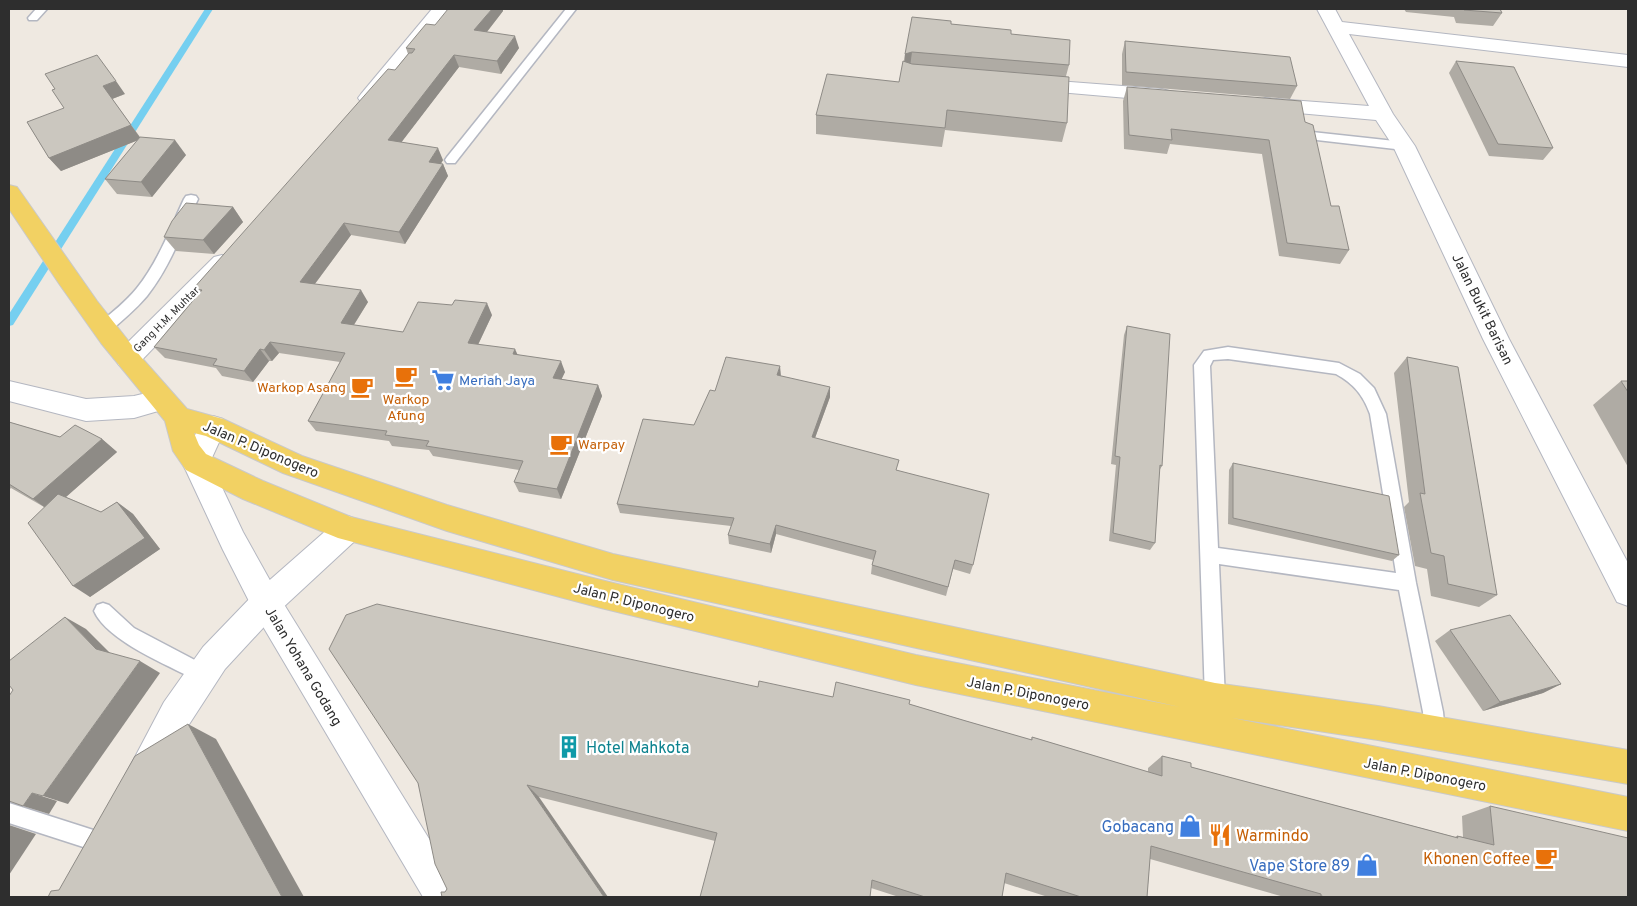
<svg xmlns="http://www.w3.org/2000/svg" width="1637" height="906" viewBox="0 0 1637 906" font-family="Overpass,sans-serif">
	<rect width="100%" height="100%" fill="#efe9e1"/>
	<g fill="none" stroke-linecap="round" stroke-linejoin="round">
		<!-- stream -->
		<path fill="#75cff0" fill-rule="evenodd" d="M205,9H213L13,325L9,326V314Z"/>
		<defs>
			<g id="service">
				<path d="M36,9H47L37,20H29L28,18Z"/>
				<path d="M566,9H576L455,163H447L445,160L447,157Z"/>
				<path d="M1312,132L1404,142L1410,146L1404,150L1308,139L1306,136L1308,133Z"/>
				<path d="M191,195L196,196L198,199C182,232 170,267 147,296C136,309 123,320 110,331L105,333L100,331L98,327L100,323C112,312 126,302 137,288C158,262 170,229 184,199L186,196Z"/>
				<path d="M1228,347L1339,363L1360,374L1374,388L1386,414L1416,583L1443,712L1445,734L1442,741L1435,744L1428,741L1425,734L1423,712L1399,590L1219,564L1225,699L1222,706L1215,708L1208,706L1205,699L1194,365L1204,351ZM1228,359L1336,374C1354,384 1363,395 1370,414L1396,573L1218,548L1210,366L1213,360Z"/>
				<path d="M103,603L109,605L134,628L210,668L212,674L210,680L203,683L196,680C168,665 107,641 94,611L97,605Z"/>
				<path d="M9,803L112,836L116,843L112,850L105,854L9,823Z"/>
			</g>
			<g id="minor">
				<path d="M432,9H450L375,102L368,104L361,102L358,98L361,94Z"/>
				<path d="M1317,9H1335L1342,22L1628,55V67L1349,34L1393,114L1415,146L1509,339L1628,563V606L1617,602L1483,339L1393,146L1376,120L1265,110L1258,108L1255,104L1258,100L1265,98L1369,106Z"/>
				<path d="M1031,79L1162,89L1169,91L1172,95L1169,99L1162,101L1024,89L1021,85L1024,81Z"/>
				<path d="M222,255L230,257L234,263L230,269L137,365L128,368L119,365L115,358L119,351L214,257Z"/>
				<path d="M9,381L86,399L134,396L163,389L172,393L176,400L172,407L134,418L86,421L9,401Z"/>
				<path d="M348,516L358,520L363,529L358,538L277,613L225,669L188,726L155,786L143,791L131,786L126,774L164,702L203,647L255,593L338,520Z"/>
			</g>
			<path id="secondary" d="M213,416L223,419L226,427L210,462L243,532L277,593L457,884L462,897H423L255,613L223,550L182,462L203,419Z"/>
			<path id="primary" d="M9,185L17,187L97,301L141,357L187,409L223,419L302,456L447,505L613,554L1215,683L1378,706L1628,750V784L1378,740L1232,718L1628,797V831L916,685L601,608L338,538L243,499L186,470L173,451L165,421L101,343L60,285L9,209ZM194,433L206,436L283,473L447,531L613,580L1180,707L916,655L601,580L351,517L263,481L206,454L199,445Z"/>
		</defs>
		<!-- service casing -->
		<use href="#service" stroke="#b4b7c1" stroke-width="3"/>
		<!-- minor casing -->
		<use href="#minor" stroke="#b4b7c1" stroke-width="2"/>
		<!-- secondary casing -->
		<use href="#secondary" stroke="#b4b7c1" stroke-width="2"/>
		<!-- primary casing -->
		<use href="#primary" stroke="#c9c9c9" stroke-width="2"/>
		<!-- service -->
		<use href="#service" fill="#fff" fill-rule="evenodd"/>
		<!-- minor -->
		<use href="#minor" fill="#fff" fill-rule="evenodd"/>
		<!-- secondary -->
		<use href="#secondary" fill="#fff" fill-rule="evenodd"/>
		<!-- primary -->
		<use href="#primary" fill="#f2d163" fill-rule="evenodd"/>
	</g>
	<!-- wall -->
	<g fill="#afaba4">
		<path d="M1404,9H1500L1502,13L1493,26L1456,23L1454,17L1406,12Z"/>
		<path d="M503,11L487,32L519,48L501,74L459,67L401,142L443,160L441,164H443L448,176L405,244L351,235L315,284L368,302L354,325L403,332L492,315L478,345L517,354L565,372L561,379L598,385L602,396L561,499L519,492L514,482L519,470L433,456L429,450L392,446L389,441L316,431L308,421L340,362L279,353L272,361H269L253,382L222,376L216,368L165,358L154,347L198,294L193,289L395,70L408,54L406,48L435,25Z"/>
		<path d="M951,24L1011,34L1069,65L1066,76L1067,123L1062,142L945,130L942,147L816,134V115L899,82L904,61L905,54Z"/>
		<path d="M1125,41L1297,86L1290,99L1122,85V54Z"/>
		<path d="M1456,61L1553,148L1543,160L1489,156L1449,73Z"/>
		<path d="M1127,87L1305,122L1331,206L1349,250L1340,264L1279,256L1262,154L1170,144L1167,154L1124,149L1123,101Z"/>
		<path d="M125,94L112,99L140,137L186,155L152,197L117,194L105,179L138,140L61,171L49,158L27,122Z"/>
		<path d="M233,207L243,222L214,254L176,251L164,237Z"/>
		<path d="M1127,326L1162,466L1159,471L1155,543L1150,550L1109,541L1116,465L1111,464L1124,335Z"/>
		<path d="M1407,357L1497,595L1479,607L1431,596L1427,569L1415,566L1404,507L1409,502L1394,373Z"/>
		<path d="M781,376L830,397L815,438L898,471L973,565L970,574L953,569L946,596L871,574L872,565L873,560L776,534L771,553L729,544L728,535L731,526L620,513L617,504L694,425L715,391Z"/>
		<path d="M1621,381H1628V467L1593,405Z"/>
		<path d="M9,422L60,437L102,439L117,452L66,497L101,512L117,502L133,514L160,549L90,597L44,507L11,488L9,490Z"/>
		<path d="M1233,463L1399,555L1392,561L1228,524L1229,470Z"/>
		<path d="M1450,630L1561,684L1543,693L1483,711L1435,641Z"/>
		<path d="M758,687L833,697L909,704L966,721L1031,740L1032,737L1148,772V768L1162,756L1191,767L1455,837L1457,836L1463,837L1462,816L1490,806L1628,897H1284L1150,859L1147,897H1048L1004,883L1002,897H899L871,888L715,841L539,797L445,892L447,889L418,783Z"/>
	</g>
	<!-- shaded-wall -->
	<g fill="#8e8b86">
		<path d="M492,9H503V11L478,43L474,30Z"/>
		<path d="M515,36L519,48L501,74L497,61Z"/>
		<path d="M912,52L910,67L904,69L905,54Z"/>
		<path d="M454,55L459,67L394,152L388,140Z"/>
		<path d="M116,81L125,94L112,99L141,139L61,171L49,158L103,86Z"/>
		<path d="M175,140L186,155L152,197L141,182Z"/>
		<path d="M438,148L443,160L434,174L429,162Z"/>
		<path d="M443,164L448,176L405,244L399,232Z"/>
		<path d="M233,207L243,222L214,254L203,240Z"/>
		<path d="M344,223L351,235L308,293L300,282Z"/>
		<path d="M361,290L368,302L348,334L341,323Z"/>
		<path d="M487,303L492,315L473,355L468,343Z"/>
		<path d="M270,342L279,353L272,361L264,350Z"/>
		<path d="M260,349L269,361L253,382L244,371Z"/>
		<path d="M515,349L520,360L513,354Z"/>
		<path d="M561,361L565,372L557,389L553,378Z"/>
		<path d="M780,366L781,376L777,375Z"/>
		<path d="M598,385L602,396L561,499L557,489Z"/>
		<path d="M830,387V397L812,446V437Z"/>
		<path d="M102,439L117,452L50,511L33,499Z"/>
		<path d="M117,502L133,514L160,549L90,597L73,586Z"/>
		<path d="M776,525V534L771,553L770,544Z"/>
		<path d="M65,617L86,629L117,660L96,649Z"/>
		<path d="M140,661L160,673L68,804L43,796Z"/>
		<path d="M1561,684L1543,693L1483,711L1500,702Z"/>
		<path d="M188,724L216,739L304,897H282Z"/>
		<path d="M527,785L539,797L608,897H604Z"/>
		<path d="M32,793L57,801L49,814L23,806Z"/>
		<path d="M9,825L36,834L9,875Z"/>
	</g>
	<!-- building -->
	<g fill="#cbc7bf" stroke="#8e8b86">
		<path d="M448,9H492L474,30L515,36L497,61L454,55L388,140L438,148L429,162L443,164L399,232L344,223L300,282L361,290L341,323L403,332L418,302L452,305L455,300L487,303L468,343L515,349L513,354L561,361L553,378L598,385L557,489L514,482L523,461L426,446L429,441L385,435L387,431L308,421L345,353L270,342L264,350L260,349L244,371L213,365L217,359L154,347L202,290L193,289L388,69L395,70L409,53H412L415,49L406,48L426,24L435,25Z"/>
		<path d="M1464,9H1500L1502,13L1464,10Z"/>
		<path d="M912,17L951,21V24L1011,30V34L1070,40L1069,65L912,52L905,54Z"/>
		<path d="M1125,41L1290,57L1297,86L1126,72Z"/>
		<path d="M97,55L116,81L103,86L131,125L49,158L27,122L64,108L52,90L55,89L45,74Z"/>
		<path d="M903,61L912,64L1069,77L1067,123L947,110L945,128L816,115L827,74L899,82Z"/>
		<path d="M1456,61L1514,67L1553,148L1498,144Z"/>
		<path d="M1127,87L1301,101L1305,122L1313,125L1331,206H1339L1349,250L1287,243L1269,140L1171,129L1172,140L1129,135Z"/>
		<path d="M140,137L175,140L141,182L105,179Z"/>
		<path d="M186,203L233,207L203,240L164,237L172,221Z"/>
		<path d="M1127,326L1170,334L1162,466L1160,465L1155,543L1113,533L1120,457L1115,456Z"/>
		<path d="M726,357L780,366L777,375L830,387L812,437L899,460L896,470L989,494L973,565L955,560L948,587L872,565L876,551L776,525L770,544L728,535L734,518L617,504L643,419L694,425L710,390L715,391Z"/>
		<path d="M1407,357L1458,367L1497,595L1448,584L1444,556L1431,553L1420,493L1425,494Z"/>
		<path d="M1621,381H1628V392Z"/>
		<path d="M9,422L60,437L75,425L102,439L33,499L9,484Z"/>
		<path d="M1233,463L1389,496L1399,555L1233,518Z"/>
		<path d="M58,494L101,512L117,502L145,538L73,586L28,523Z"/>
		<path d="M377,604L758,687L759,681L833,697L836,682L910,700L909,704L966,721L1032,740V737L1162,776V756L1191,763V767L1458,838L1457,836L1494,845L1490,806L1628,838V897H1326L1321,896V894L1151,846L1147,897H1081L1006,873L1002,897H925L872,880L870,897H700L717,833L527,785L604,897H442L441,892H445L447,889L435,864L418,783L329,649L346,615Z"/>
		<path d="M1510,615L1561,684L1500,702L1450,630Z"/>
		<path d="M65,617L96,649L140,661L43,796L32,793L23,806L9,801V696L13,690L9,685V661Z"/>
		<path d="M188,724L282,897H48L51,891L59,890L135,756Z"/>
	</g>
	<!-- icons -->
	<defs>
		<symbol id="cafe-bare" viewBox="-9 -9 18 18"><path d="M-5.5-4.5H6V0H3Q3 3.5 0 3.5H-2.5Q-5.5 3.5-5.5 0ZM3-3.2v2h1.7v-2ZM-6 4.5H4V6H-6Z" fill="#e8710a" stroke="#fff" stroke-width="2.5" paint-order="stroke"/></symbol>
		<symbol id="supermarket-bare" viewBox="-9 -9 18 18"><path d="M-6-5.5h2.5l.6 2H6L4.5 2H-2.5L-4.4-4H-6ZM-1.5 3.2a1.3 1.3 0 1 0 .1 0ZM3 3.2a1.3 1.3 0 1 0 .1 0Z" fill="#3f7fe0" stroke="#fff" stroke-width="2.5" paint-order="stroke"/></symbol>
		<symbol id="building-bare" viewBox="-9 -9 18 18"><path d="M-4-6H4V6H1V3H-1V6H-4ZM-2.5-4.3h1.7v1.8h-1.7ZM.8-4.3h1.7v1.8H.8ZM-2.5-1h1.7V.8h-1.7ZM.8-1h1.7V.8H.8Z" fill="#0f9aa8" stroke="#fff" stroke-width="2.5" paint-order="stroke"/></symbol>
		<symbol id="shop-bare" viewBox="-9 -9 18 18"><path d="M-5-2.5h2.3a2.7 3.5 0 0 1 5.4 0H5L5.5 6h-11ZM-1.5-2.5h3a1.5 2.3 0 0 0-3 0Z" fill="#3f7fe0" stroke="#fff" stroke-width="2.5" paint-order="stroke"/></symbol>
		<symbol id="restaurant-bare" viewBox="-9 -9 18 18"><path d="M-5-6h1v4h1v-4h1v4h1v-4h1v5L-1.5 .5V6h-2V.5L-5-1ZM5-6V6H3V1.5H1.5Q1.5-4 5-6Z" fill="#e8710a" stroke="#fff" stroke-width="2.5" paint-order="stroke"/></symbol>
	</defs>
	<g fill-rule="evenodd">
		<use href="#cafe-bare" x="390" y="360" width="32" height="32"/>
		<use href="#supermarket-bare" x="427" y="364" width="32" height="32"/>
		<use href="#cafe-bare" x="346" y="371" width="32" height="32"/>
		<use href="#cafe-bare" x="545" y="428" width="32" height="32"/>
		<use href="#building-bare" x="553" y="731" width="32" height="32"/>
		<use href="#shop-bare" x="1174" y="810" width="32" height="32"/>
		<use href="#restaurant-bare" x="1204" y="819" width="32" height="32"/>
		<use href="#cafe-bare" x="1530" y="842" width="32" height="32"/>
		<use href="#shop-bare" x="1351" y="849" width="32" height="32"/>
	</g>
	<g text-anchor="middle" stroke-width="4.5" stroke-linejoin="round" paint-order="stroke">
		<!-- far-street labels -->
		<g font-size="11" fill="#2e2e2e" stroke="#fff">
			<text transform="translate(166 319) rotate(-45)" y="4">Gang H.M. Muhtar</text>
		</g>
		<!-- street labels -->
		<g font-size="14" fill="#2e2e2e" stroke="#fff">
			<text transform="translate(1483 309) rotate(64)" y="5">Jalan Bukit Barisan</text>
			<text transform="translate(261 449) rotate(23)" y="5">Jalan P. Diponogero</text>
			<text transform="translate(634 602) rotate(14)" y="5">Jalan P. Diponogero</text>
			<text transform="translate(304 666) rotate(59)" y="5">Jalan Yohana Godang</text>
			<text transform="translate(1028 693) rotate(11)" y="5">Jalan P. Diponogero</text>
			<text transform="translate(1425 774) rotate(11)" y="5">Jalan P. Diponogero</text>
		</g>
		<!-- shop labels -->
		<g font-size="14" fill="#366cbe" stroke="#fff" text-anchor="start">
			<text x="459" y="385">Meriah Jaya</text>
		</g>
		<!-- food labels -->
		<g font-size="14" fill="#c56008" stroke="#fff" text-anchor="end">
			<text x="346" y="392">Warkop Asang</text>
			<text x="406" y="404" text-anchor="middle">Warkop<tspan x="406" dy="16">Afung</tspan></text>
			<text x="578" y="449" text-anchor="start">Warpay</text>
		</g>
		<!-- near-culture labels -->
		<g font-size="16" fill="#0d838f" stroke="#fff" text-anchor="start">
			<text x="586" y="753">Hotel Mahkota</text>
		</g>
		<!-- near-shop labels -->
		<g font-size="16" fill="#366cbe" stroke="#fff" text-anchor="end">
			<text x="1174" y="832">Gobacang</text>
			<text x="1350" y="871">Vape Store 89</text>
		</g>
		<!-- near-food labels -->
		<g font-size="16" fill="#c56008" stroke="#fff" text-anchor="start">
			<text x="1236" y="841">Warmindo</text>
			<text x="1530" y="864" text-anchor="end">Khonen Coffee</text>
		</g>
	</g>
	<!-- border -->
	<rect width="1637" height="906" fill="none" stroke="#2e2e2e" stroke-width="20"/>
</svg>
